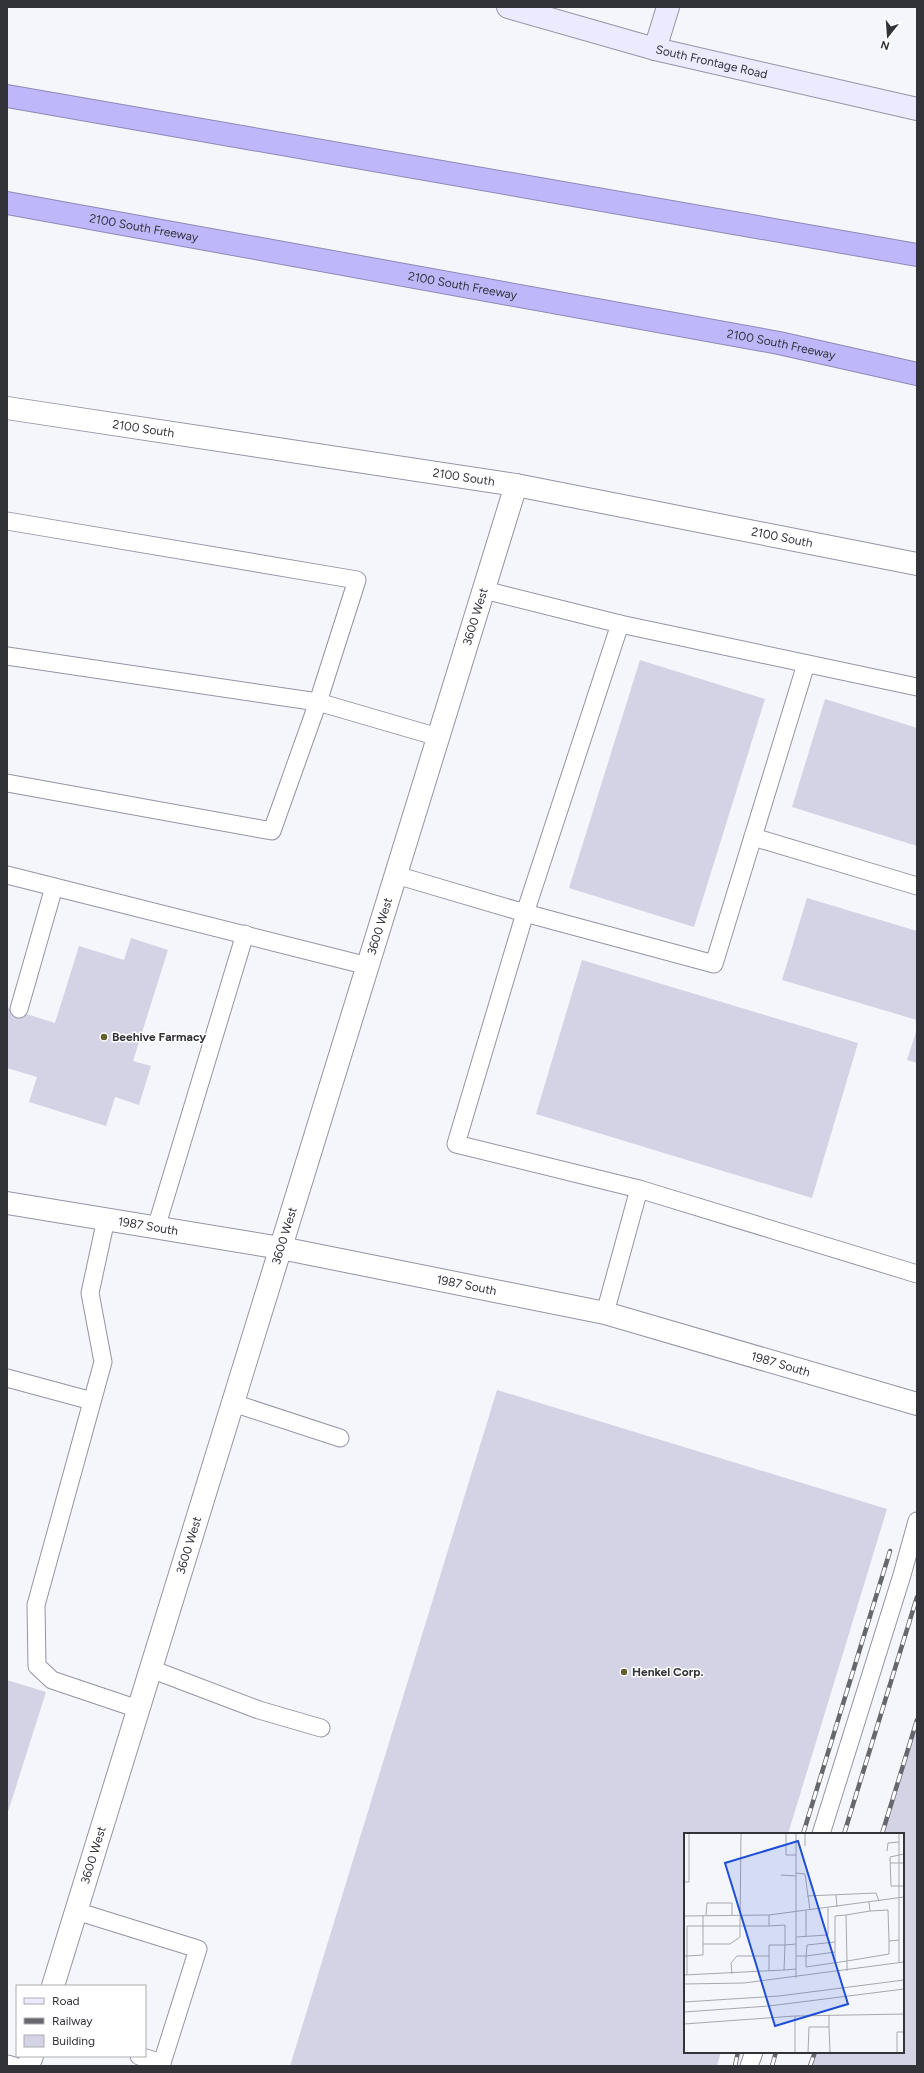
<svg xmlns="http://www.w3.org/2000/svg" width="924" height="2073" viewBox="0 0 924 2073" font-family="Figtree,sans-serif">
	<rect width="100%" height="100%" fill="#f5f5fc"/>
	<!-- building -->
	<g fill="#d4d3e5">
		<path d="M640,660L765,699L694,927L569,888Z"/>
		<path d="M825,699L917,728V846L792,807Z"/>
		<path d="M807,898L917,931V1020L782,980Z"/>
		<path d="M131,938L168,950L133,1061L151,1066L139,1105L115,1097L106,1126L29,1102L37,1077L7,1068V1008L55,1023L79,946L124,960Z"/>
		<path d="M582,960L858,1043L812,1198L536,1114Z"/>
		<path d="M917,1029V1063L907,1060Z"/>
		<path d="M497,1390L887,1509L788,1834H685V2052H721L717,2066H290Z"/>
		<path d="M7,1680L46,1692L7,1815Z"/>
		<path d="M916,1726L917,2066H812L816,2052H903V1834H883Z"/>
	</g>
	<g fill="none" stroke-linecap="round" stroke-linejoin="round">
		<defs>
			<g id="lane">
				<path d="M7,521L357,580L318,702L438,737"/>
				<path d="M620,624L917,687"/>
				<path d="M7,656L318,702L272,831L7,783"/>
				<path d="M753,837L917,886"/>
				<path d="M7,875L368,966"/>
				<path d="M396,875L525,913L620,624L484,590"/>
				<path d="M19,1009L54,887"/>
				<path d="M639,1189L456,1144L525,913L714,964L806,664"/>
				<path d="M106,1219L90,1293L103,1362L36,1605L37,1666L52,1680L138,1709"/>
				<path d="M156,1228L245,934"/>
				<path d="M605,1313L639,1189L917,1274"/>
				<path d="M7,1378L92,1401"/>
				<path d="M233,1403L340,1438"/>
				<path d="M151,1669L259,1710L321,1728"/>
				<path d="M821,1834L902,1575L917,1521"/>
				<path d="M76,1911L198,1949L161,2066"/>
				<path d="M139,2056L162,2063"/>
				<path d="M7,2064L14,2066"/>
				<path d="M749,2066L754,2052"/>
			</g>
			<g id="street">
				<path id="s1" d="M7,408L516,485L917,564"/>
				<path id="s2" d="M7,1203L281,1248L605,1313L917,1404"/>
				<path id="s3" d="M53,1986L516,485"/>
				<path d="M28,2066L32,2056"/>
			</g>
			<g id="secondary">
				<path id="s4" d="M508,7L655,49L917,109"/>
				<path d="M655,49L668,7"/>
			</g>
			<g id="highway">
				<path d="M7,96L917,255"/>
				<path id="s5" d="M7,203L779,343L917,374"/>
			</g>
		</defs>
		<!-- lane casing -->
		<use href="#lane" stroke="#9594a5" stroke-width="19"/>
		<!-- street casing -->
		<use href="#street" stroke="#9594a5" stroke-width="24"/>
		<!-- secondary casing -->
		<use href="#secondary" stroke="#9594a5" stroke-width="24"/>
		<!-- highway casing -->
		<use href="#highway" stroke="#8d89b6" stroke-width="24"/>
		<!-- lane -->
		<use href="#lane" stroke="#fff" stroke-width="17"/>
		<!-- street -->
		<use href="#street" stroke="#fff" stroke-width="22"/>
		<!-- secondary -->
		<use href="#secondary" stroke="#eceafe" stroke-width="22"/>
		<!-- highway -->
		<use href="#highway" stroke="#beb8fa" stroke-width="22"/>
		<defs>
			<g id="rail">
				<path d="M803,1834L890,1551"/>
				<path d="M844,1834L917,1597"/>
				<path d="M882,1834L917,1720"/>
				<path d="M735,2066L738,2052"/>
				<path d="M772,2066L776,2052"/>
				<path d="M810,2066L815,2052"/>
			</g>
		</defs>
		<!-- rail casing -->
		<use href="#rail" stroke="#67676e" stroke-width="4.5"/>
		<!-- rail -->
		<use href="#rail" stroke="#fff" stroke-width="3" stroke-dasharray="9" stroke-linecap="butt"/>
	</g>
	<!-- markers -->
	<g fill="#62612e" stroke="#fff" stroke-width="1.5">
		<circle cx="104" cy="1037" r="4"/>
		<circle cx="624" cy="1672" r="4"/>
	</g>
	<g text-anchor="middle" stroke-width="3" stroke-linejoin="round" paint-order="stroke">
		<!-- street labels -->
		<g font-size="12" fill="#323239" stroke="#fff">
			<text dy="4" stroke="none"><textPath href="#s4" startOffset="211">South Frontage Road</textPath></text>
			<text dy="4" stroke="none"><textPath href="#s5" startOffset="139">2100 South Freeway</textPath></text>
			<text dy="4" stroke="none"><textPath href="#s5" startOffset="463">2100 South Freeway</textPath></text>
			<text dy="4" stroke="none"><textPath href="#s5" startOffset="787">2100 South Freeway</textPath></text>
			<text dy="4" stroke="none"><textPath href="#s1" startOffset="138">2100 South</textPath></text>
			<text dy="4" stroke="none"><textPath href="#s1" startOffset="462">2100 South</textPath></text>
			<text dy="4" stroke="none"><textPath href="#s1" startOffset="786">2100 South</textPath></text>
			<text dy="4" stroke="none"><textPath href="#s3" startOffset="1433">3600 West</textPath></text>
			<text dy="4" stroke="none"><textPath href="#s3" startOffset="1109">3600 West</textPath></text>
			<text dy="4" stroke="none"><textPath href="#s2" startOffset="143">1987 South</textPath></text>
			<text dy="4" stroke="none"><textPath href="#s3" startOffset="785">3600 West</textPath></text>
			<text dy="4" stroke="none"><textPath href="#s2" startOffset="467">1987 South</textPath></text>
			<text dy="4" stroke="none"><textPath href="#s2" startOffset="791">1987 South</textPath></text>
			<text dy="4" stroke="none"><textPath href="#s3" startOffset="461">3600 West</textPath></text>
			<text dy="4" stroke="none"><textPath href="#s3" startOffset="137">3600 West</textPath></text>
		</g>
		<!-- poi labels -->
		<g font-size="12" font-weight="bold" fill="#323239" stroke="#fff" text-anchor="start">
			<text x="112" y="1041">Beehive Farmacy</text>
			<text x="632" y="1676">Henkel Corp.</text>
		</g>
	</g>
	<!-- overview -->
	<g transform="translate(684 1833)">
		<rect width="220" height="220" fill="#f5f5fc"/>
		<path fill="none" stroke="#a7a7ae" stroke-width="1" d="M102,0V22H112M121,13V0M203,18L204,10L215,9M220,21L206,24L207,53H220M206,30H220M112,40L121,41L126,77M97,42L112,43M0,49H5V0M152,62L153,74M123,63L192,60L195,68M185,69L186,78L204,77L205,108L215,107M122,78V103M186,78L162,82L163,128L205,121V108M19,82V93H3V123L19,122V93H56L57,0M22,82L23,70H48V82M0,83L85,82L220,64M112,104L144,102V75M151,109V130M19,111H46L56,104V93H85V82M151,119L122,123L123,112L151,109V83L162,82M0,123H3V142M112,123H122V134L163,128V138M215,130V0M112,136L100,137L101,112L112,111M85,138V112H101V92L85,93M48,141L47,130L53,123H85M0,142L100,137M112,145V0M0,151L60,150L220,129M0,169L95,163L220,147M0,179L85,173L220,156M111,183V220M0,191L111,183L220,181M145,194L146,219L149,220M124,220L125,194H145V182M213,220V199H220"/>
		<path fill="#1d4ed8" fill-opacity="0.15" stroke="#1d4ed8" stroke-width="2" d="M114,8L164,171L91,193L41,30Z"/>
		<rect width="220" height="220" fill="none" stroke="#323239" stroke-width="2"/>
	</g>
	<!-- border -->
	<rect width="924" height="2073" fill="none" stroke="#323239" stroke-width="16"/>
	<!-- legend -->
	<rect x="16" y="1985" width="130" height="72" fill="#ffffff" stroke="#adadb0"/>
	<rect x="24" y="1998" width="20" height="6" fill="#eceafe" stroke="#adadb0"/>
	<text x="52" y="2005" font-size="12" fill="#323239">Road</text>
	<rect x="24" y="2018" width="20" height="6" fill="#67676e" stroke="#adadb0"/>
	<text x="52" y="2025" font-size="12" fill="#323239">Railway</text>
	<rect x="24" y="2035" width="20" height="12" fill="#d4d3e5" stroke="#adadb0"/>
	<text x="52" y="2045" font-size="12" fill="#323239">Building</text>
	<!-- north arrow -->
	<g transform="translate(888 36) rotate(197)" stroke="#ffffff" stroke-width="3" paint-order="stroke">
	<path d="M0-3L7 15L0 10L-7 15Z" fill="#323239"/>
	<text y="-6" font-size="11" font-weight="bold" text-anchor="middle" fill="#323239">N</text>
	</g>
</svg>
